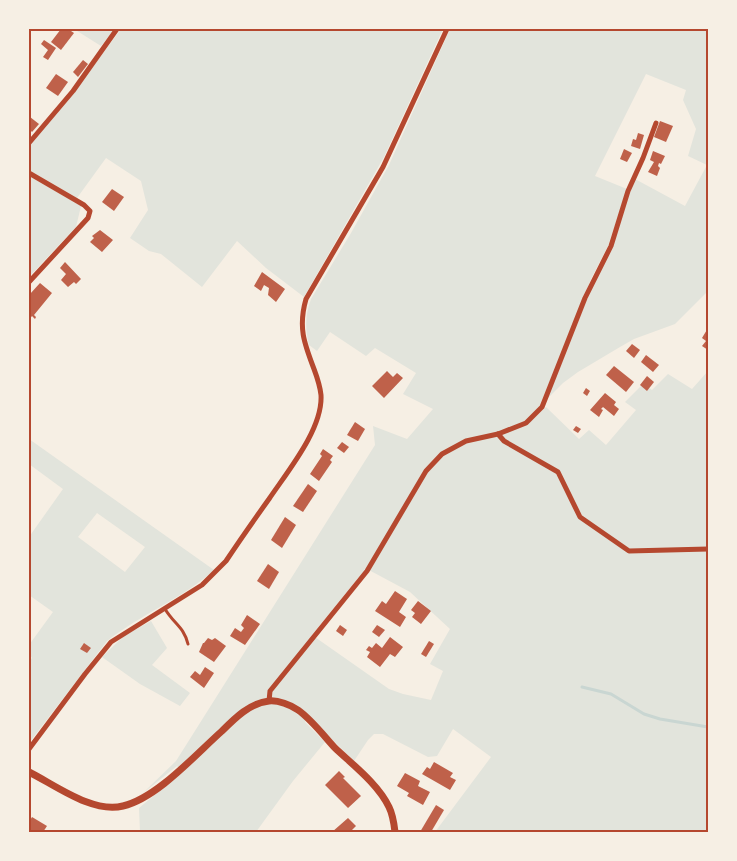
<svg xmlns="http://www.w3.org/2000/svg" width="737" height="861" viewBox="0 0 737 861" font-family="Roboto,sans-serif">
	<rect width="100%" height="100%" fill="#f6efe4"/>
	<!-- green -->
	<g fill="#e2e4dc" fill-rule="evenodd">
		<path d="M74,29H115L101,46Z"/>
		<path d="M121,29H443L384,157L304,297L266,268L237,241L202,287L161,254L149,251L130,238L148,210L141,181L106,158L77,198L29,170V146L65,104Z"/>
		<path d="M450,29H708V291L675,324L634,339L620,347L578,372L563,383L547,399L635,179L685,206L707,165L688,156L696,129L683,100L686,90L646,74L595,176L627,189L608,246L592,277L535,417L546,407L579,439L589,430L606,445L636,410L625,402L643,384L652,390L668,374L692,389L708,371V832H435L491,757L453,729L437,756L428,757L383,734H374L368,740L354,761L307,715L305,722L325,742L293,781L256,832H140L139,808L163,788L181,770L177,766L143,793L176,761L375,445L373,426L407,439L433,409L403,394L416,373L375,348L366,356L330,332L317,351L309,345C305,328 305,315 311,299L351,233L389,165ZM367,569L410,592L450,629L430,664L443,671L431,700L403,694L389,689L312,635L358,578Z"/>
		<path d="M29,176L81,206L76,227L29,277Z"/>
		<path d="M29,439L214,570C182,599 141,614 107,641L29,743V661L32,658L29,653V645L53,612L29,595V537L63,489L29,464ZM97,513L145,547L125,572L78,537Z"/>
		<path d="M151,621L167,648L152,665L190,693L180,706L140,684L102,657L124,636Z"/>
	</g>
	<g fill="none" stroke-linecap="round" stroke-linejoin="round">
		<!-- stream -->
		<path stroke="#c9d6d2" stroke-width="3" d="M582,687L611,694L644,714L660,719L708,727"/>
	</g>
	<!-- building -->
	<g fill="#bf614a">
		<path d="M61,29H68L74,33L61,50L51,42Z"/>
		<path d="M44,40L56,48L48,60L43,57L48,50L41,44Z"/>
		<path d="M83,60L88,64L78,77L73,72Z"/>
		<path d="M56,74L68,82L58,96L46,88Z"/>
		<path d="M30,117L39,124L32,132L29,129V119Z"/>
		<path d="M660,121L673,126L666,142L654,137Z"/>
		<path d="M638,133L644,135L640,149L631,146L633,139L636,140Z"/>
		<path d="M624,149L632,153L627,162L620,159Z"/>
		<path d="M653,151L665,156L661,164L659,163L658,166L660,168L657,176L648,172L654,162L650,160Z"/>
		<path d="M112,189L124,197L114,211L102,202Z"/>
		<path d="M100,230L113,240L102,252L90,242L94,238L92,236Z"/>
		<path d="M65,262L81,279L76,284L74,282L68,287L61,280L66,274L60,268Z"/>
		<path d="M262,272L285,289L276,302L268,295L269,288L264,285L261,291L254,286Z"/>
		<path d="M40,283L52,293L34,315L36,317L35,319L32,316L29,320V293L30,294Z"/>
		<path d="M708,328V350L702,346L706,341L702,338Z"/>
		<path d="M632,344L640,350L634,358L626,351Z"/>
		<path d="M646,355L659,365L653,372L641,362Z"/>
		<path d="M614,366L634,382L626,392L606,375Z"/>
		<path d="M387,371L393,377L397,373L403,378L384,398L372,386Z"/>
		<path d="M647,376L654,382L647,391L640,385Z"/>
		<path d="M586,388L590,391L587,396L583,393Z"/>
		<path d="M605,393L616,402L614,405L619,409L614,416L603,407L601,409L603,410L599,417L590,410Z"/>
		<path d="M355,422L365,429L358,441L347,435Z"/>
		<path d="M576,426L581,429L578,433L573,430Z"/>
		<path d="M342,442L349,447L344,453L337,448Z"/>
		<path d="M323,449L333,456L330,460L332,462L319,481L310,474L322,456L320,454Z"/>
		<path d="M308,484L317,491L303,512L293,506Z"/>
		<path d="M285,517L296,525L282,548L271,540Z"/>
		<path d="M268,564L279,572L269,589L257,581Z"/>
		<path d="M395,591L407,599L399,612L406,617L400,627L375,611L382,601L386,604Z"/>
		<path d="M418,601L431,611L421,624L412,617L415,613L411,610Z"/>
		<path d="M247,615L260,624L245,645L230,636L235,628L241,632L244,628L241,625Z"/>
		<path d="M340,625L347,630L343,636L336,631Z"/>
		<path d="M377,625L385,630L379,637L372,632Z"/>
		<path d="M390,637L403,647L395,657L390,654L380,667L367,657L370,652L366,650L369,646L372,648L376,643L382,648Z"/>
		<path d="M208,638L212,640L215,638L226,646L214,662L199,652L203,643H204Z"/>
		<path d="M429,641L434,644L426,657L421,654Z"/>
		<path d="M84,643L91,648L87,653L80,649Z"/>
		<path d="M205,667L214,673L204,688L190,677L195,671L200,675Z"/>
		<path d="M434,762L453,773L450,777L456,780L450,790L422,774L427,767L430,769Z"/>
		<path d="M339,771L345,777L343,778L361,796L348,808L325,785Z"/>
		<path d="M405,773L420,781L418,786L430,792L423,805L407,796L409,793L397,786Z"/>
		<path d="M436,805L444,810L431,832H420Z"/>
		<path d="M32,817L47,826L43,832H29V822Z"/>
		<path d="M348,818L356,826L352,830L354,832H332Z"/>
	</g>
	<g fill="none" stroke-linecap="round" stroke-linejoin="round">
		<!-- service -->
		<path stroke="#b5482f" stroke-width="3" d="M165,609C174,624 184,627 188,644"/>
		<!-- minor -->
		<g stroke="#b5482f" stroke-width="5">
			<path d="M29,143L73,91L117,29"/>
			<path d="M29,173L84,205L90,211L88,218L29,282"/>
			<path d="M498,434L504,441L558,472L580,517L629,551L708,549"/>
			<path d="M269,701L270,691L367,571L426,471L442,454L466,441L498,434L526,423L542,407L585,298L611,246L628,191L643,158L656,123"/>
			<path d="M29,749L85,674L111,642L202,585L226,561C240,540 254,520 269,499C287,472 323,429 321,395C320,386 317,377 314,369C304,343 298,327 306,299L383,167L447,29"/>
		</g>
		<!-- tertiary -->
		<path stroke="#b5482f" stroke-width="7" d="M29,772C55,785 93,814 123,806C157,798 195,755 222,731C235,718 250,703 269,701C278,700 291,705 298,710C311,719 324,736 335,748C353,765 378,784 389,807C393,815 394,823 395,832"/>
	</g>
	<!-- border -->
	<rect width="737" height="861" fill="none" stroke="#f6efe4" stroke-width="60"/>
	<rect x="30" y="30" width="677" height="801" fill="none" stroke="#b5482f" stroke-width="2"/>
</svg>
